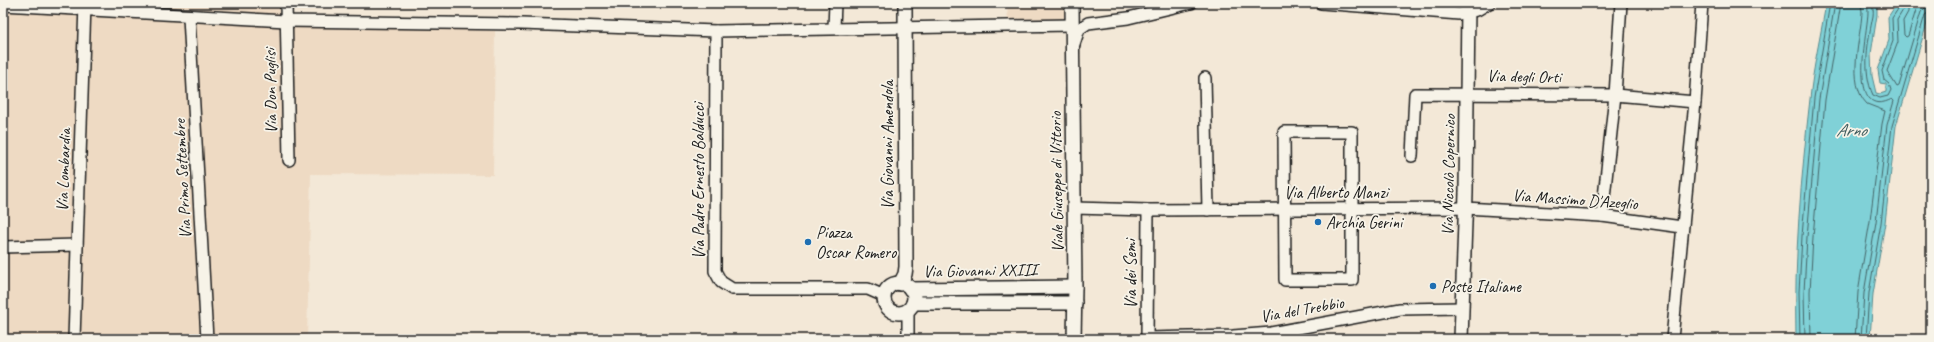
<svg xmlns="http://www.w3.org/2000/svg" width="1934" height="342" viewBox="0 0 1934 342" font-family="Caveat,sans-serif">
	<rect width="100%" height="100%" fill="#f3e8d7"/>
	<filter id="ink" filterUnits="userSpaceOnUse"><feTurbulence type="fractalNoise" baseFrequency=".025" numOctaves="2"/><feDisplacementMap in="SourceGraphic" scale="8" xChannelSelector="R" yChannelSelector="G"/><feConvolveMatrix kernelMatrix="1 2 1 2 8 2 1 2 1" color-interpolation-filters="sRGB"/></filter>
	<g filter="url(#ink)">
		<!-- built -->
		<g fill="#eedac3">
			<path d="M3,3H279L280,21L495,31L493,175L311,174L307,339H3Z"/>
			<path d="M1007,3H1068V21L1008,23Z"/>
		</g>
		<!-- water -->
		<path fill="#80d1d7" stroke="#58898c" d="M1826,3H1877V15L1871,54L1872,76L1876,93L1880,94L1886,92V84L1880,83L1878,70L1889,40L1888,17L1894,8L1889,3H1931V10L1896,126L1885,223L1873,294L1870,339H1796C1794,259 1801,178 1810,99C1813,67 1821,35 1826,3Z"/>
		<g fill="none" stroke-linecap="round" stroke-linejoin="round">
			<!-- shore -->
			<g stroke="#446467" stroke-width="1">
				<path d="M1873,3C1872,7 1874,11 1873,16C1868,40 1862,71 1873,95L1880,98L1888,96L1891,90L1889,84L1884,80L1882,71L1893,41L1892,18L1898,9L1896,3"/>
				<path d="M1902,3L1903,10L1897,20L1898,42L1887,71L1897,87L1899,86L1921,12L1925,8L1931,6"/>
				<path d="M1908,3V12L1903,21L1904,35L1906,37L1908,36L1916,10L1921,3"/>
				<path d="M1800,339L1799,292L1802,236L1814,98L1830,3"/>
				<path d="M1805,339L1804,292L1807,237L1819,99L1835,3"/>
				<path d="M1811,339L1810,292L1813,237L1825,100L1841,3"/>
				<path d="M1855,339L1858,292L1870,221L1882,124L1885,111L1867,104C1846,83 1861,38 1862,12C1862,9 1861,6 1861,3"/>
				<path d="M1861,339L1864,293L1876,222L1887,125L1894,101L1892,99C1846,122 1868,30 1868,12C1868,9 1867,6 1868,3"/>
				<path d="M1866,339L1869,293L1881,223L1892,126L1925,15L1931,11"/>
			</g>
			<defs>
				<g id="minor">
					<path d="M286,3L289,160"/>
					<path d="M1321,3L1459,14L1477,10L1489,3"/>
					<path d="M3,5L286,21L521,24L716,31L1072,25"/>
					<path d="M189,17L207,339"/>
					<path d="M834,28L835,3"/>
					<path d="M716,31L715,271L721,282L732,289H868L884,296"/>
					<path d="M1074,44L1079,29L1088,23L1128,18L1191,3"/>
					<path d="M1205,78L1208,210"/>
					<path d="M1284,132H1352V280H1285Z"/>
					<path d="M1412,156L1415,94L1615,95L1695,102"/>
					<path d="M1074,208L1148,210L1465,208L1602,216L1682,227"/>
					<path d="M1602,216L1615,95L1621,3"/>
					<path d="M3,247L77,245"/>
					<path d="M1147,338L1233,336L1271,333L1400,309L1462,308"/>
					<path d="M74,339L85,4"/>
					<path d="M908,339V310"/>
					<path d="M1147,339L1148,210"/>
					<path d="M1672,339L1695,102L1702,3"/>
				</g>
				<g id="major">
					<path d="M1072,3L1075,287L1074,339"/>
					<circle cx="899" cy="298" r="15"/>
					<path d="M900,284L905,274L906,267L905,3"/>
					<path d="M910,289L1075,287"/>
					<path d="M913,303H1075"/>
					<path d="M1461,339L1466,193L1468,3"/>
				</g>
			</defs>
			<!-- minor casing -->
			<use href="#minor" stroke="#1c1c1c" stroke-width="14"/>
			<!-- major casing -->
			<use href="#major" stroke="#1c1c1c" stroke-width="16"/>
			<!-- minor -->
			<use href="#minor" stroke="#f7f3e8" stroke-width="11"/>
			<!-- major -->
			<use href="#major" stroke="#f7f3e8" stroke-width="13"/>
		</g>
	</g>
	<!-- markers -->
	<g fill="#1f6fb2" stroke="#f7f3e8" stroke-width="1.5">
		<circle cx="1318" cy="222" r="4"/>
		<circle cx="808" cy="242" r="4"/>
		<circle cx="1433" cy="286" r="4"/>
	</g>
	<g text-anchor="middle" stroke-width="3.5" stroke-linejoin="round" paint-order="stroke">
		<!-- street labels -->
		<g font-size="17" fill="#1c1c1c" stroke="#f7f3e8">
			<text transform="translate(1524 76) rotate(1)" y="6">Via degli Orti</text>
			<text transform="translate(270 91) rotate(-91)" y="6">Via Don Puglisi</text>
			<text transform="translate(887 145) rotate(-90)" y="6">Via Giovanni Amendola</text>
			<text transform="translate(63 170) rotate(-88)" y="6">Via Lombardia</text>
			<text transform="translate(1448 175) rotate(-89)" y="6">Via Niccolò Copernico</text>
			<text transform="translate(182 179) rotate(-93)" y="6">Via Primo Settembre</text>
			<text transform="translate(698 181) rotate(-90)" y="6">Via Padre Ernesto Balducci</text>
			<text transform="translate(1056 182) rotate(-91)" y="6">Viale Giuseppe di Vittorio</text>
			<text x="1336" y="198">Via Alberto Manzi</text>
			<text transform="translate(1575 199) rotate(4)" y="6">Via Massimo D'Azeglio</text>
			<text transform="translate(980 270) rotate(-1)" y="6">Via Giovanni XXIII</text>
			<text transform="translate(1130 274) rotate(-90)" y="6">Via dei Semi</text>
			<text transform="translate(1302 309) rotate(-10)" y="6">Via del Trebbio</text>
		</g>
		<!-- poi labels -->
		<g font-size="17" fill="#1c1c1c" stroke="#f7f3e8" text-anchor="start">
			<text x="1326" y="228">Archia Gerini</text>
			<text x="816" y="238">Piazza<tspan x="816" dy="20">Oscar Romero</tspan></text>
			<text x="1441" y="292">Poste Italiane</text>
		</g>
		<!-- water labels -->
		<g font-size="18" font-style="italic" fill="#3f5b5d" stroke="#f7f3e8">
			<text x="1851" y="136">Arno</text>
		</g>
	</g>
	<!-- margin -->
	<rect width="1934" height="342" fill="none" stroke="#f7f3e8" stroke-width="16"/>
	<rect x="8" y="8" width="1918" height="326" fill="none" stroke="#1c1c1c" stroke-width="1.5" filter="url(#ink)"/>
</svg>
